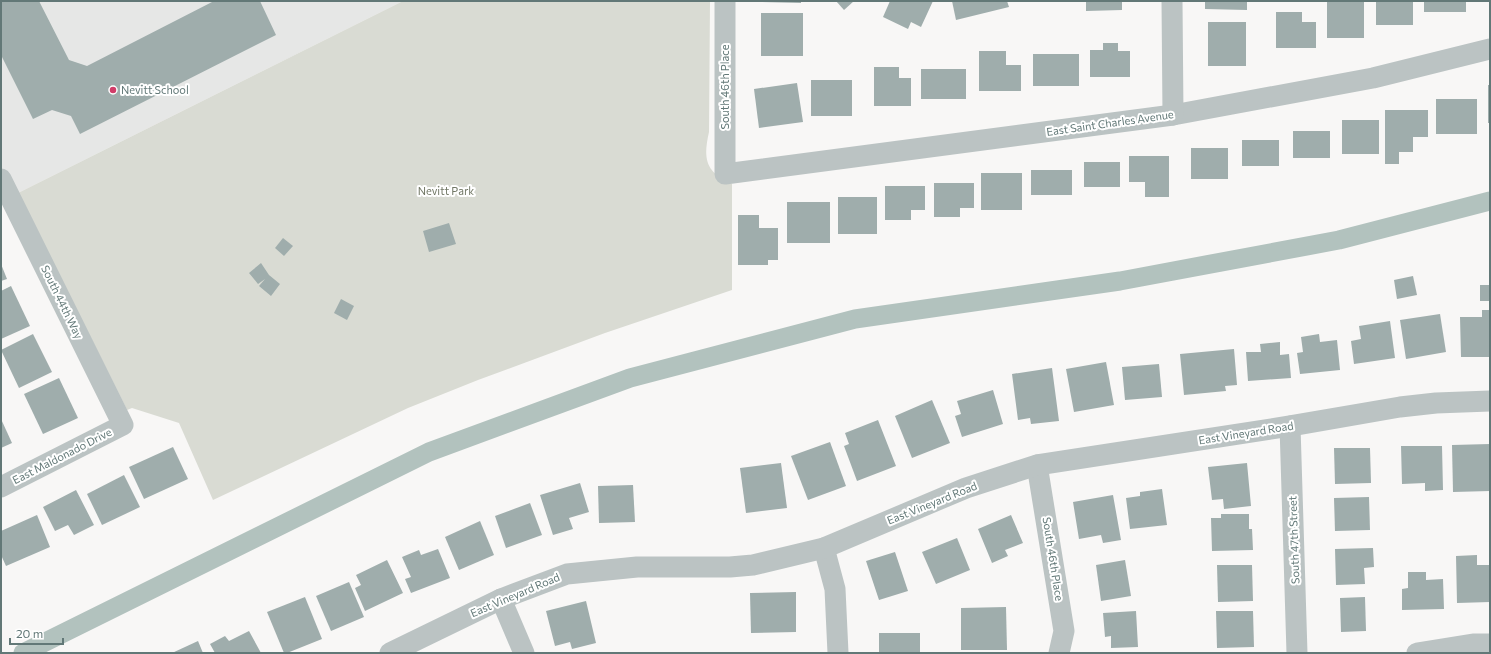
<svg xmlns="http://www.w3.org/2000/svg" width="1491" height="654" viewBox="0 0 1491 654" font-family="Commissioner,sans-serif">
	<rect width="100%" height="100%" fill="#f8f7f6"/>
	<!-- built -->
	<path fill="#e6e7e6" d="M1,1H403L10,197L1,179Z"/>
	<!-- green -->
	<path fill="#d9dbd3" d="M403,1H710L709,132C703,159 705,172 732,184V290L605,333L478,380L408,408L213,500L179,423L132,408L127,410L18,193Z"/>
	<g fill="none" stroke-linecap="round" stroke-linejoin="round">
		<!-- canal -->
		<path stroke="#b2c2be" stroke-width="19" d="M23,653L429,452L630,378L855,319L1120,281L1339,240L1490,201"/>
	</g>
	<!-- building -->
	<g fill="#9fadac">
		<path d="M1,1H39L69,60L87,66L214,1H260L276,35L80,134L71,116L52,110L33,119L1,55Z"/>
		<path d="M759,1H801V3L759,2Z"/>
		<path d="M836,1H854L844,10Z"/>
		<path d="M890,1H933L921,27L911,22L908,29L883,17Z"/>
		<path d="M952,1H1007L1009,7L956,20Z"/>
		<path d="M1086,1H1122V10L1086,11Z"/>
		<path d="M1205,1H1247V10L1205,9Z"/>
		<rect x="1327" y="1" width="37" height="37"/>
		<rect x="1376" y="1" width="37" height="24"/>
		<rect x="1424" y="1" width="42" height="11"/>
		<path d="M1276,12H1302V22H1316V48H1276Z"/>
		<rect x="761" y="13" width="42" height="43"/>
		<rect x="1208" y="22" width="38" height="44"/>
		<path d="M1103,43H1118V51H1130V77H1090V50H1103Z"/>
		<path d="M979,51H1006V65H1021V91H979Z"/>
		<rect x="1033" y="54" width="46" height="32"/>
		<path d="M874,67H899V78H911V106H874Z"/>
		<rect x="921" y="69" width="45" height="30"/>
		<rect x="811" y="80" width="41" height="36"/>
		<path d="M797,83L803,122L759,128L754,89Z"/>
		<rect x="1488" y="85" width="2" height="38"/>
		<rect x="1436" y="99" width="41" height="35"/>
		<path d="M1385,110H1428V137H1413V152H1399V164H1385Z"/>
		<rect x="1342" y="120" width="37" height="34"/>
		<rect x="1293" y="131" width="37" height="27"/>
		<rect x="1242" y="140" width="37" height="26"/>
		<rect x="1191" y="148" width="37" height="31"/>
		<path d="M1129,156H1169V197H1145V182H1129Z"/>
		<rect x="1084" y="162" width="36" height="25"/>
		<rect x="1031" y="170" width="41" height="25"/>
		<rect x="981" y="173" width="41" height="37"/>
		<path d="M934,183H974V208H960V217H934Z"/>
		<path d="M885,186H925V210H911V220H885Z"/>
		<rect x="838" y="197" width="39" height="37"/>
		<rect x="787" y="202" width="43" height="41"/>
		<path d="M738,215H759V228H778V260H768V265H738Z"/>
		<path d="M449,223L456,244L429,252L423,231Z"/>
		<path d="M283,238L293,246L284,256L275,248Z"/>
		<path d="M261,263L269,275L280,284L271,296L259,286L265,279L258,284L249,273Z"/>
		<path d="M1,264L7,279L1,281Z"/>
		<path d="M1413,276L1417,295L1397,299L1394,280Z"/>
		<rect x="1480" y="285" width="10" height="16"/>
		<path d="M11,286L30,326L1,339V291Z"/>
		<path d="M341,299L354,306L347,320L334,313Z"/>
		<path d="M1482,310H1490V357H1461L1460,317H1482Z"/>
		<path d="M1440,314L1446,352L1406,359L1400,320Z"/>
		<path d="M1390,321L1395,358L1354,364L1351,341L1361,339L1359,326Z"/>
		<path d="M33,334L52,372L19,388L1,350Z"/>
		<path d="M1319,334L1320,342L1337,340L1340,370L1300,374L1297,353L1303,352L1301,337Z"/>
		<path d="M1280,342V355L1289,354L1291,378L1248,381L1246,352H1261L1260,344Z"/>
		<path d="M1234,349L1237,385L1225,386L1226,391L1184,395L1180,354Z"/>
		<path d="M1106,362L1114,405L1074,412L1066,369Z"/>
		<path d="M1159,364L1162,397L1125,400L1122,367Z"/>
		<path d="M1052,368L1059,421L1031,424L1030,418L1018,420L1012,374Z"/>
		<path d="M59,378L78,418L43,434L24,394Z"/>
		<path d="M993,390L1003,424L962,437L955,416L961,414L957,401Z"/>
		<path d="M932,400L950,443L912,458L895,416Z"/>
		<path d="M1,419L12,443L1,448Z"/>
		<path d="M878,420L896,466L857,481L844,446L849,444L845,433Z"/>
		<path d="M830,442L846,486L808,500L791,456Z"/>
		<path d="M1490,444V491L1453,492L1452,445Z"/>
		<path d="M1401,446H1442L1443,490L1425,491V483L1402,484Z"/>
		<path d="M173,447L188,479L144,499L129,467Z"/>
		<path d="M1334,448H1370L1371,483L1335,484Z"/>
		<path d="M781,463L787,508L746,513L740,468Z"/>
		<path d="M1247,463L1251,506L1224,509L1223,499L1212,500L1208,467Z"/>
		<path d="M124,475L140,507L102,525L87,494Z"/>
		<path d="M580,483L589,512L569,518L573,529L553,535L540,495Z"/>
		<path d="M633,485L635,522L599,523L598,486Z"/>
		<path d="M1162,489L1167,525L1130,529L1126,498L1140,496V492Z"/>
		<path d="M76,490L94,525L74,535L68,525L55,531L43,507Z"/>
		<path d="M1113,495L1121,540L1103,543L1101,535L1079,539L1073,502Z"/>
		<path d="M1369,497L1370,530L1335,531L1334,498Z"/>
		<path d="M530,503L542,535L506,548L495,516Z"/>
		<path d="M1221,514H1249V529H1252L1253,550L1212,551L1211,518H1221Z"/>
		<path d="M37,515L50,547L6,566L1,555V531Z"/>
		<path d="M1011,515L1023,543L1005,550L1008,556L992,563L978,529Z"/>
		<path d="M480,521L494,555L459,570L445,537Z"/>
		<path d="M957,538L970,570L936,584L922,552Z"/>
		<path d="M1373,548L1374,567L1364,568L1365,584L1336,585L1335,549Z"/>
		<path d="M438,549L450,578L411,593L405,579L411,577L402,557L419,550L421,555Z"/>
		<path d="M895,552L908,591L879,600L866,561Z"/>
		<path d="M1477,555V565H1490V602L1457,603L1456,556Z"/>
		<path d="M387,560L403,593L365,611L355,588L361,585L356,575Z"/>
		<path d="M1125,560L1131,596L1101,601L1096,565Z"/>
		<path d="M1217,565H1252L1253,601L1218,602Z"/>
		<path d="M1408,572H1426V580L1443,579L1444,609L1402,610V589L1408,588Z"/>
		<path d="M349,582L364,617L331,631L316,596Z"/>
		<path d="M796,592V632L751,633L750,593Z"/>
		<path d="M305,597L322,639L287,653H284L267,612Z"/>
		<path d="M1365,597L1366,631L1341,632L1340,598Z"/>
		<path d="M586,601L596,643L572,649L570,642L555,646L546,611Z"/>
		<path d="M1006,607L1007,650H961V608Z"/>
		<path d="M1136,611L1138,647L1111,648V636L1105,637L1103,613Z"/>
		<path d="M1216,611H1253L1254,647L1217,648Z"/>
		<path d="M249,631L261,653H215L210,644L225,636L229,641Z"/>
		<rect x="879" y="633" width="41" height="20"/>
		<path d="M198,641L203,653H172Z"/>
	</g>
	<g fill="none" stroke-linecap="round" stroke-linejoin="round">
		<!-- minor -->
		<g stroke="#bbc3c3" stroke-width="21">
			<path d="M725,1V174L1173,115L1373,78L1490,49"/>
			<path d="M1172,1L1173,115"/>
			<path d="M1,179L123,425L1,487"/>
			<path d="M1290,426L1297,653"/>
			<path d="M1037,465L1064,631L1059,653"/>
			<path d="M824,548L835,589L838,653"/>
			<path d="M501,599L524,653"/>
			<path d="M390,653L501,599L567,574L637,567H730L753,565L824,548L966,488L1037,465L1290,426L1400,407L1436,403L1490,401"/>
			<path d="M1417,653L1473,644H1490"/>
		</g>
	</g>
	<!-- markers -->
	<circle fill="#d13d69" stroke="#fff" stroke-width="1.5" cx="113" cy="90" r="4"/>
	<g text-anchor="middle" stroke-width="4" stroke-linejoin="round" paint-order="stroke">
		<!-- street labels -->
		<g font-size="11" fill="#627877" stroke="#fff">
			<text transform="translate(725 87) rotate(-90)" y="4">South 46th Place</text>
			<text transform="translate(1110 123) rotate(-8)" y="4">East Saint Charles Avenue</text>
			<text transform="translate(62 302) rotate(64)" y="4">South 44th Way</text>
			<text transform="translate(1246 433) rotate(-9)" y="4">East Vineyard Road</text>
			<text transform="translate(62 456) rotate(-27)" y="4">East Maldonado Drive</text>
			<text transform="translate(932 503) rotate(-22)" y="4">East Vineyard Road</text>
			<text transform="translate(1294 540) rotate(-92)" y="4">South 47th Street</text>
			<text transform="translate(1053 559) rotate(81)" y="4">South 46th Place</text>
			<text transform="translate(515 595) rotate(-23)" y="4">East Vineyard Road</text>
		</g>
		<!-- poi labels -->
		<g font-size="11" fill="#627877" stroke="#fff" text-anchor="start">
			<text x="121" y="94">Nevitt School</text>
		</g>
		<!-- park labels -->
		<g font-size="11" fill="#717765" stroke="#fff">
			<text x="446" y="195">Nevitt Park</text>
		</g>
	</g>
	<!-- border -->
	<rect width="1491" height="654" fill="none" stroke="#627877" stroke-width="4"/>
	<!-- scale -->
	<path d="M10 638v6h53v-6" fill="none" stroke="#627877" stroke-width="2"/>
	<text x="16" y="638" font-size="12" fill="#627877" stroke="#ffffff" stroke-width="3" paint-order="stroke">20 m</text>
</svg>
